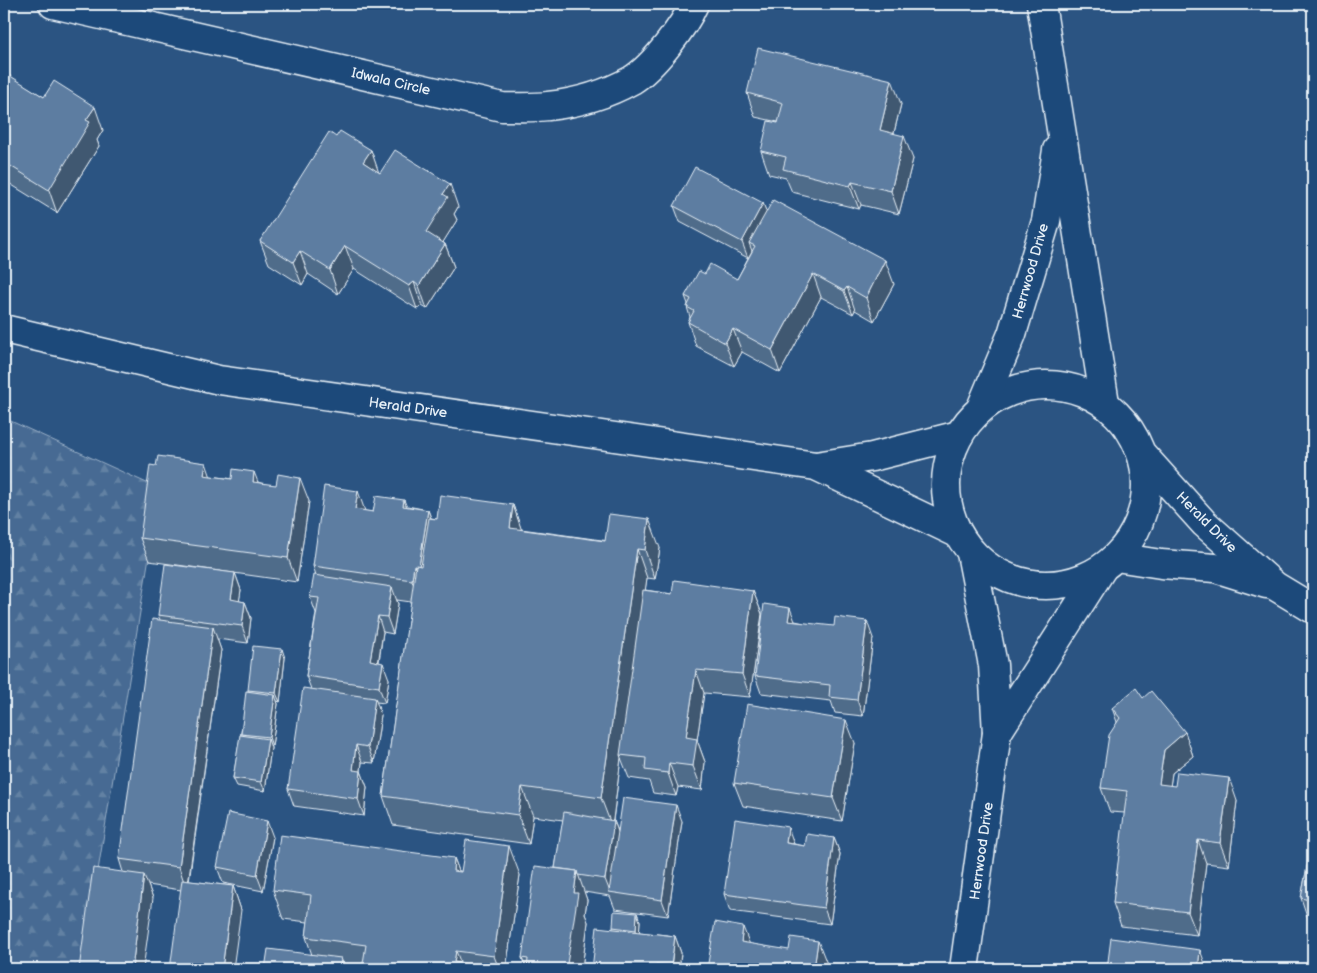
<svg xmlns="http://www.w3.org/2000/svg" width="1317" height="973" viewBox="0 0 1317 973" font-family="'Balsamiq Sans',sans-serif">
	<defs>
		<pattern id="forest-firs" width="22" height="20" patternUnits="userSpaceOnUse" patternTransform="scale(1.25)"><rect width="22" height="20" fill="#476b93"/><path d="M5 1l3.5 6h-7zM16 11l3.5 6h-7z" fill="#6281a3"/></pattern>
	</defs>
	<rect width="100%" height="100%" fill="#2b5482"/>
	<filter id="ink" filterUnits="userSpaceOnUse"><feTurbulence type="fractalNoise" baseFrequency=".02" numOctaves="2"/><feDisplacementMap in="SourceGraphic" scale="10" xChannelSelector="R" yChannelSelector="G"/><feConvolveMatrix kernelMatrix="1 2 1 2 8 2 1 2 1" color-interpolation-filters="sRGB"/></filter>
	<g filter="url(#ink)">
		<!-- forest -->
		<path fill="url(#forest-firs)" stroke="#98aec6" d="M4,418L160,489L82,969H4Z"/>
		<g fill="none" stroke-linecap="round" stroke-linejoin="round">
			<defs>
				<g id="minor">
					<path d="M53,4L502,107C517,107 533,108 548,106C576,103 607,94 632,80C653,67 684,27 694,4"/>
					<path d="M1041,4L1105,403"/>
					<path d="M4,329L219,380L816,466L957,533"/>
					<circle cx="1046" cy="485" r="100"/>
					<path d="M981,408L1012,334L1046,221L1057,150"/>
					<path d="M1142,454L1204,523L1275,586L1313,609"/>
					<path d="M816,466L872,457L959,435"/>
					<path d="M1116,557L1161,564L1215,568L1266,584"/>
					<path d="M997,733L1102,569"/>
					<path d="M964,969L997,733L993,665L971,553"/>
				</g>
			</defs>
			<!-- minor casing -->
			<use href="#minor" stroke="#e8f1f8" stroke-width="31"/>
			<!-- minor -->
			<use href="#minor" stroke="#1f4a7a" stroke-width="28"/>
		</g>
		<!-- wall -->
		<g fill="#506c8a" stroke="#e8f1f8">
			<path d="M4,66L6,67L9,76L44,97L103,130L97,140L99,146L57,213L7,182L4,173Z"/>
			<path d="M747,93L901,104L894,133L913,159L899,214L861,205L859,209L792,192L786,178L769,174L761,151L778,122L755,117Z"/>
			<path d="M336,137L371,150L378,172L458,207L454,214L457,220L443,242L445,244L454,267L427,309L422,306L417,309L354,269L338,294L308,274L302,285L269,264L260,241Z"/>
			<path d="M763,203L766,212L894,284L874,321L855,310L853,314L821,297L780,373L742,352L734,366L696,346L688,322L690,317L687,307L688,304L685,296L705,274L737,279L748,258L680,222L674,206Z"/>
			<path d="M210,476L258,482L309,501L297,582L149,561L140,538Z"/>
			<path d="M513,505L521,529L660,548L655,579L647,578L645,590L672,594L753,591L762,614L750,697L704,693L697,740L705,762L702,790L678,787L676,796L653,793L649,781L629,778L621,758L613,821H614L618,831L682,821L668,916L615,909L610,896L584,892L587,900L585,914L588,922L582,968V969H526L522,958L555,868L563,820L533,816L529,844L393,825L383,796L411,602L397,600L398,604L393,634L383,632L379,662L389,679L385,703L376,702L381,715L374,763L362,762L361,771L367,787L364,816L294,806L288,789L311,689L306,676L316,613L310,597L316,575L313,566L365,511L373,512L407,506L428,510L431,518L437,519Z"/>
			<path d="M235,573L241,590L239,601L245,602L251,618L248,643L217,639L221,650L189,881L233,886L241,910L181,890L148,885L153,898L123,872L119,859L160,620L158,615Z"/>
			<path d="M795,621L873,638L863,716L835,713L831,701L761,693L755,676Z"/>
			<path d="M285,658L280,702L277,701L278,704L272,746L270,745L271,748L265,791L237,786L233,778L248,692V690Z"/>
			<path d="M1143,698L1185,732L1193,756L1172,773L1170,786L1237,801L1229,866L1206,863L1197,935L1121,926L1113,903L1125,813L1110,812L1101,788L1117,722L1112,708Z"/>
			<path d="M855,743L842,821L743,806L734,783Z"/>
			<path d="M1313,836V923L1309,922L1301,898Z"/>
			<path d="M273,837L263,891L223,883L217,867Z"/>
			<path d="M834,838L840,854L830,924L730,911L724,894L794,844L805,846Z"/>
			<path d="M454,858L459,871L520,875L506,969H265L312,955L306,937L308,922L283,919L273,890Z"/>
			<path d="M637,913L640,921L639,932L675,936L681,953L679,969H592L613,928V927Z"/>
		</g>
		<!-- shaded-wall -->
		<g fill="#415871" stroke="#e8f1f8">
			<path d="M6,67L14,90L4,74V71Z"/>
			<path d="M892,80L901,104L889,153L880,130Z"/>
			<path d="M95,107L103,130L97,140L99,146L57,213L49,190L86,120Z"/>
			<path d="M904,136L913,159L899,214L891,191Z"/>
			<path d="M371,150L379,173L363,162Z"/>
			<path d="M852,182L861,205L859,209L850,186Z"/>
			<path d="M450,184L458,207L454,214L457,220L435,255L426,232L443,194Z"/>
			<path d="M763,203L769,219L749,243L752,251L748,258L742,242Z"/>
			<path d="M445,244L454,267L427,309L419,286Z"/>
			<path d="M345,246L354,269L338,294L330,270Z"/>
			<path d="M300,251L308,274L302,285L293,262Z"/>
			<path d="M885,260L894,284L874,321L866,298Z"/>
			<path d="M813,274L821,297L780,373L772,350Z"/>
			<path d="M414,282L422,306L417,309L409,286Z"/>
			<path d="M847,287L855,310L853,314L844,291Z"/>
			<path d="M733,329L742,352L734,366L725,343Z"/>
			<path d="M206,463L214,486L204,475Z"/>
			<path d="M254,472L263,495L253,482Z"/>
			<path d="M300,478L309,501L297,582L288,558Z"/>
			<path d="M358,491L366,514L355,509Z"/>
			<path d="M404,500L413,523L403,506Z"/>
			<path d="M513,505L523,534L510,528Z"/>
			<path d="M428,510L436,533L427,589L419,566Z"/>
			<path d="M649,519L660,548L655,579L645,550Z"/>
			<path d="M637,549L647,578L622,755H620L621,758L612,827L601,798Z"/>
			<path d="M414,565L422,589L420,603L412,580Z"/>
			<path d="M235,573L241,590L237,616L231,599Z"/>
			<path d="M392,587L398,604L393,634L387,617Z"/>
			<path d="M753,591L762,614L750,697L742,674Z"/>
			<path d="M245,602L251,618L248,643L242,626Z"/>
			<path d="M790,608L796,624L788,621Z"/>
			<path d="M378,616L383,632L376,677L370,660Z"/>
			<path d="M867,621L873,638L863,716L857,700Z"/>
			<path d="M213,627L221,650L187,891L179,867Z"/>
			<path d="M282,649L285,658L280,702L276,693Z"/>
			<path d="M383,663L389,679L385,703L379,687Z"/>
			<path d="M696,670L704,693L697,740L705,762L702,790L693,766L686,737Z"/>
			<path d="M275,695L278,704L272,746L269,737Z"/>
			<path d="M375,698L381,715L374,763L368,747Z"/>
			<path d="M846,720L855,743L842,821L833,798Z"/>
			<path d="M1185,732L1193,756L1172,773L1167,808L1159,784L1164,750Z"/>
			<path d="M268,739L271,748L265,791L261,782Z"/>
			<path d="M356,745L362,762L359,786L353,770Z"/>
			<path d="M669,763L678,787L676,796L668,773Z"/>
			<path d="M361,771L367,787L364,816L358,799Z"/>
			<path d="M1229,778L1237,801L1229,866L1220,843Z"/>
			<path d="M522,787L533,816L529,844L518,815Z"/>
			<path d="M676,805L682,821L668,916L662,900Z"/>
			<path d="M267,821L273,837L263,891L257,875Z"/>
			<path d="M614,821L620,837L610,892L605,879Z"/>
			<path d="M788,827L794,844L786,843Z"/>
			<path d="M834,838L840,854L830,924L824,908Z"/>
			<path d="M1198,840L1206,863L1197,935L1188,912Z"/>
			<path d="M509,846L520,875L506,969H499L494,956Z"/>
			<path d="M454,858L465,887L453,871Z"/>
			<path d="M577,871L587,900L585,914L588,922L582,968V969H569L567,964L574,893Z"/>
			<path d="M144,875L153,898L143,969H132Z"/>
			<path d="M233,886L241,910L233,969H222Z"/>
			<path d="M637,913L640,921L639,938L636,930Z"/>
			<path d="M743,927L752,950L741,942Z"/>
			<path d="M675,936L681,953L679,969H673L671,966Z"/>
			<path d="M818,941L827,964L826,969H814Z"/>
			<path d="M1200,950L1207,969H1198Z"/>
			<path d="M456,951L463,969L454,962Z"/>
			<path d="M341,958L345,969H340Z"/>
		</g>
		<!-- building -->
		<g fill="#5d7da1" stroke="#e8f1f8">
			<path d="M758,48L892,80L880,130L904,136L891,191L852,182L850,186L783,169L786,157L761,151L768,121L778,123L783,103L747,93Z"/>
			<path d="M4,72L44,97L54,81L95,107L86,120L90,122L49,190L4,162V151L9,143L4,140Z"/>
			<path d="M340,131L371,150L363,162L380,173L395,150L450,184L443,194L448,197L426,232L445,244L419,286L414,282L409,286L345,246L330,270L300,251L293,262L260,241L329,132L336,137Z"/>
			<path d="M695,167L763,203L742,242L674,206Z"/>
			<path d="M773,200L885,260L866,298L847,287L844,291L813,274L772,350L733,329L725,343L688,322L694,311L687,307L691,299L685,296L699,271L705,274L710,264L737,279L755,246L749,243Z"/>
			<path d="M158,456L206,463L204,475L232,479L233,469L254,472L253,482L276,485L278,474L300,478L288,558L140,538L150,465L156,466Z"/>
			<path d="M324,486L358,491L355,509L373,512L376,496L404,500L403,506L428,510L419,566L414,565L412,580L313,566Z"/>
			<path d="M440,495L513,505L510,528L605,541L609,514L649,519L645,550L637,549L601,798L522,787L518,815L383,796L416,565L421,566L429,518L437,519Z"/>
			<path d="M165,564L235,573L231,599L245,602L242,626L158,615Z"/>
			<path d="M314,575L392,587L387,617L378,616L370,660L383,663L379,687L306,676L319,598L310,597Z"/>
			<path d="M674,580L753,591L742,674L696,670L686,737L697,739L693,766L669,763L668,773L645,770L646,758L620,755L643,590L672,594Z"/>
			<path d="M764,604L790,608L788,621L834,626L835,617L867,621L857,700L829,697L830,685L755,676Z"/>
			<path d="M152,619L213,627L179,867L119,859Z"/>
			<path d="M253,646L282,649L276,693L248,690Z"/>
			<path d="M303,688L375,698L368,747L356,745L353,770L361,771L358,799L288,789Z"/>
			<path d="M1136,688L1143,698L1151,691L1185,732L1164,750L1159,784L1175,786L1177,772L1229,778L1220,843L1198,840L1188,912L1113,903L1127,791L1101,788L1109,735L1120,718L1112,708Z"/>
			<path d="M246,691L275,695L269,737L241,734Z"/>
			<path d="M747,704L846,720L833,798L734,783Z"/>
			<path d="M240,735L268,739L261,782L233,778Z"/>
			<path d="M623,798L676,805L662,900L609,892Z"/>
			<path d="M564,812L614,821L605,879L578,875L577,871L555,868Z"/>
			<path d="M228,813L267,821L257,875L217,867Z"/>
			<path d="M735,819L788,827L786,843L805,846L807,834L834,838L824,908L724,894Z"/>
			<path d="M280,835L454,858L453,871L461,872L466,840L509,846L494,956L456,951L454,962L468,964L467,969H362L366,945L306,937L311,895L273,890Z"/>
			<path d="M1313,836V901L1301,898Z"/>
			<path d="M535,866L577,871L574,893H578L567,964L581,966V969H527L528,959L522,958Z"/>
			<path d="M93,868L144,875L132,969H79Z"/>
			<path d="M182,880L233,886L222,969H170Z"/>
			<path d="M614,911L637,913L636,930L613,927Z"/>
			<path d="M715,922L743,927L741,942L789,950L791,937L818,941L814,969H707Z"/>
			<path d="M597,927L675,936L671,966L656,964L655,969H592Z"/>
			<path d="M1111,938L1200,950L1198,969H1107Z"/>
			<path d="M268,949L341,958L340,969H265Z"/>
		</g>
	</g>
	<g text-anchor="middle" stroke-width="5" stroke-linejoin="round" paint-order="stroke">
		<!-- street labels -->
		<g font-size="14" fill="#e8f1f8" stroke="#1f4a7a">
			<text transform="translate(391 81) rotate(13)" y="5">Idwala Circle</text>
			<text transform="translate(1030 271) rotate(-74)" y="5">Herrwood Drive</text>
			<text transform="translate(408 407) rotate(8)" y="5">Herald Drive</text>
			<text transform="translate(1207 522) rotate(45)" y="5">Herald Drive</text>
			<text transform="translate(981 851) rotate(-82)" y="5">Herrwood Drive</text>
		</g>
	</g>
	<!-- margin -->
	<rect width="1317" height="973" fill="none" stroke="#1f4a7a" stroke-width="20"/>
	<rect x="10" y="10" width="1297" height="953" fill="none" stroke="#e8f1f8" stroke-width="2" filter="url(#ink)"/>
</svg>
